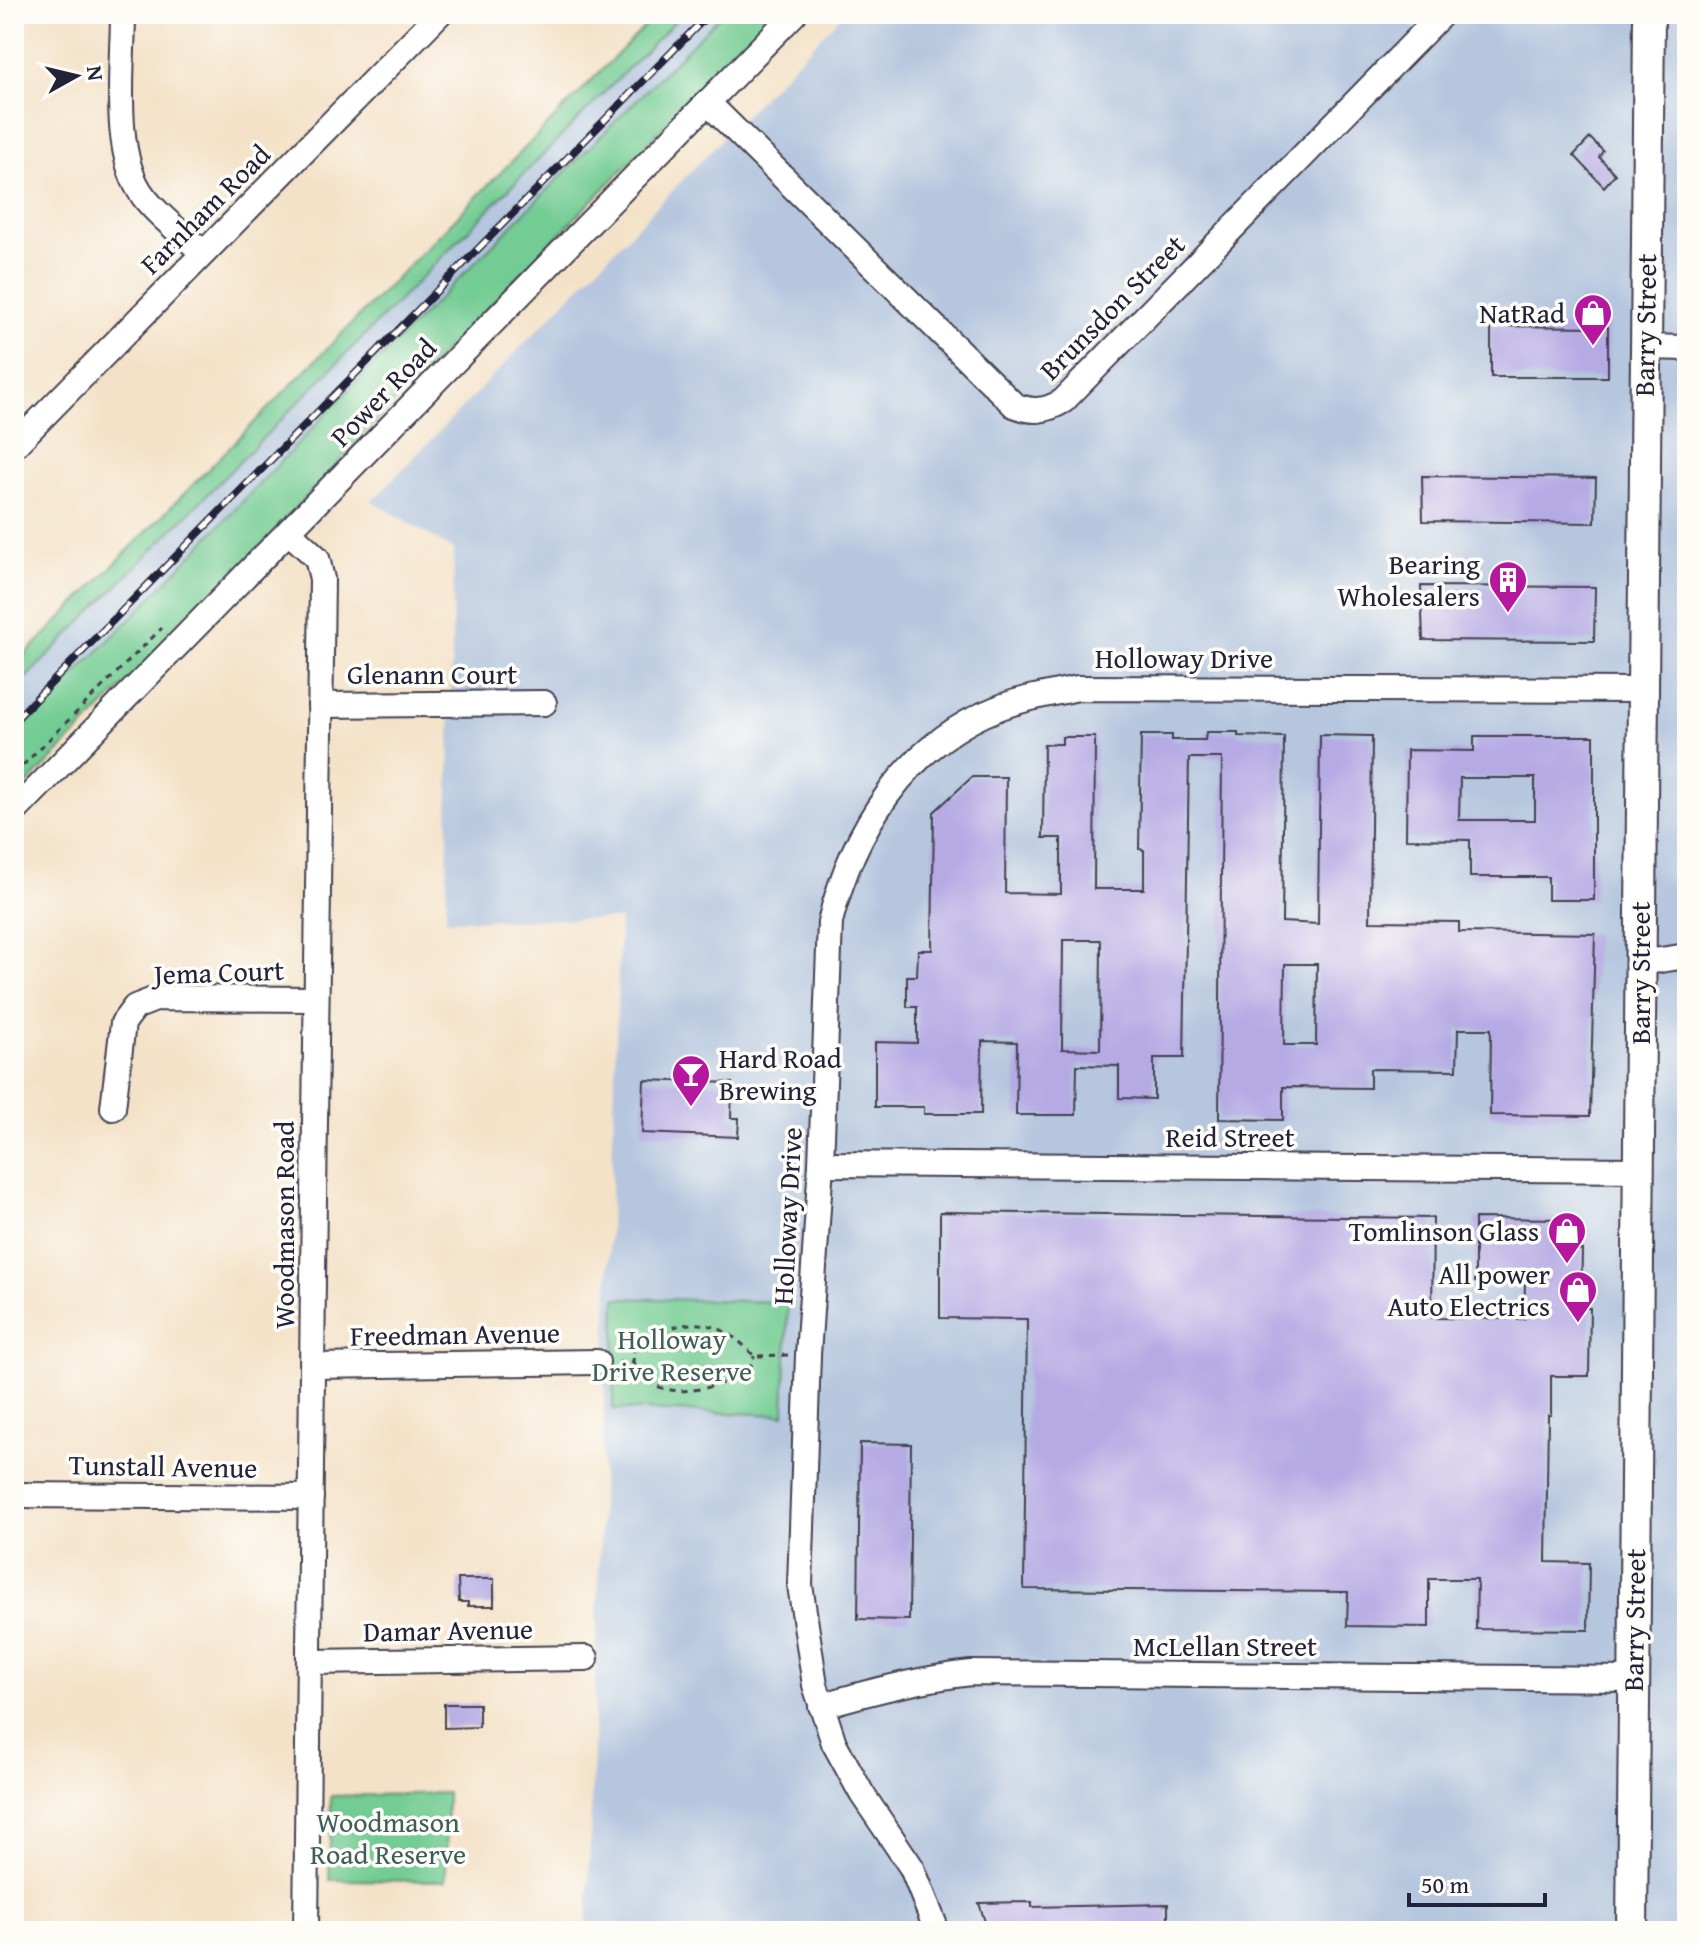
<svg xmlns="http://www.w3.org/2000/svg" width="1701" height="1945" viewBox="0 0 1701 1945" font-family="'Gentium Book Plus',serif">
	<rect width="100%" height="100%" fill="#fdfcf7"/>
	<filter id="ink" filterUnits="userSpaceOnUse"><feTurbulence type="fractalNoise" baseFrequency=".0125" numOctaves="2"/><feDisplacementMap in="SourceGraphic" scale="16" xChannelSelector="R" yChannelSelector="G"/><feConvolveMatrix kernelMatrix="1 2 1 2 8 2 1 2 1" color-interpolation-filters="sRGB"/></filter>
	<filter id="wash" filterUnits="userSpaceOnUse"><feTurbulence type="fractalNoise" baseFrequency=".006" numOctaves="4" result="noise"/><feDisplacementMap in="SourceGraphic" scale="32" xChannelSelector="R" yChannelSelector="G"/><feGaussianBlur stdDeviation="1.8" result="paint"/><feColorMatrix in="noise" values="0 0 0 0 0 0 0 0 0 0 0 0 0 0 0 0 0 1.4 0 .05"/><feComposite in="paint" operator="in"/></filter>
	<g filter="url(#wash)">
		<rect width="100%" height="100%" fill="#f4e2c8"/>
		<!-- industrial -->
		<g fill="#b5c6de">
			<path d="M682,14H722L14,736V690Z"/>
			<path d="M843,14H1687V1931H587L620,919L446,920L454,550L372,501Z"/>
		</g>
		<!-- green -->
		<g fill="#73cc93" stroke="#4a7767" stroke-width="2">
			<path d="M657,14H682L14,690V666Z"/>
			<path d="M722,14H775L384,413L264,543L14,798V736L139,610L371,367Z"/>
			<path d="M616,1298L788,1302L784,1415L613,1409Z"/>
			<path d="M447,1793L446,1881L329,1880L331,1796Z"/>
		</g>
		<g id="blocks">
			<!-- building -->
			<g fill="#b5aae4" fill-rule="evenodd">
				<path d="M1590,138L1603,151L1599,157L1615,174L1604,187L1574,155Z"/>
				<path d="M1491,326L1608,327V377H1491Z"/>
				<path d="M1422,476L1596,478L1595,523L1423,521Z"/>
				<path d="M1421,586L1595,587L1594,641L1423,640Z"/>
				<path d="M1206,732H1238V736L1284,737L1282,922L1318,924L1320,735L1372,736L1370,921L1459,922V932L1595,934L1590,1116L1490,1115L1491,1029H1458L1457,1070L1370,1069V1088L1283,1087V1120L1219,1119L1222,758H1189L1184,1058H1154V1099L1119,1098V1066L1077,1065L1076,1115H1016L1017,1042L982,1041L981,1114H924V1107H875V1042L917,1043V1007H907V976H917L918,950H932L934,812L972,777H1006L1005,893L1061,894V838H1043L1044,744H1062V737H1095L1094,889H1144V850L1139,849L1141,735H1172V740H1205ZM1063,940H1100L1101,943L1100,1050L1062,1049ZM1285,964H1317L1316,1045H1284Z"/>
				<path d="M1474,736H1594V900H1548V877H1470V840L1406,839L1407,750L1474,751ZM1460,778H1535V820H1459Z"/>
				<path d="M644,1080L732,1083L731,1118H739L738,1137L642,1133Z"/>
				<path d="M940,1212L1433,1218L1432,1318L1524,1319L1525,1283L1475,1282V1218L1575,1219V1250H1582L1581,1308H1590L1589,1376H1551V1415H1548L1546,1562L1589,1563L1588,1630L1476,1629L1477,1579H1429V1627L1347,1626L1348,1592L1024,1589L1027,1319L940,1318Z"/>
				<path d="M860,1443L911,1444L909,1620L858,1619Z"/>
				<path d="M458,1579H494V1606H468V1602H459Z"/>
				<path d="M444,1704H479V1727L444,1728Z"/>
				<path d="M1032,1902V1907L1168,1904V1931H988L979,1903Z"/>
			</g>
		</g>
	</g>
	<g filter="url(#ink)">
		<use href="#blocks" fill-opacity="0" stroke="#423f50" stroke-width="2"/>
		<g fill="none" stroke-linecap="round" stroke-linejoin="round">
			<defs>
				<g id="minor">
					<path d="M123,14C123,66 111,155 144,197C160,218 184,235 203,253"/>
					<path d="M707,102L1014,405C1033,413 1046,411 1063,401L1442,14"/>
					<path d="M1645,347L1687,348"/>
					<path d="M14,446L439,14"/>
					<path d="M289,532L317,558L322,579C314,1030 312,1480 306,1931"/>
					<path d="M320,705L544,703"/>
					<path d="M14,812L794,14"/>
					<path d="M1640,963L1687,956"/>
					<path d="M113,1108L123,1023L135,1007L158,998L314,999"/>
					<path d="M821,1164L1639,1170"/>
					<path d="M313,1366L597,1362"/>
					<path d="M14,1495L311,1497"/>
					<path d="M310,1662L586,1658"/>
					<path d="M821,1706C871,1691 918,1679 971,1673L1633,1679"/>
					<path d="M937,1931L912,1868L862,1794L834,1743L815,1685L800,1585L808,1355L821,1164L830,922C852,832 905,745 996,709C1022,698 1051,694 1078,688L1642,690"/>
				</g>
				<path id="major" d="M1632,1931L1649,14"/>
			</defs>
			<!-- minor casing -->
			<use href="#minor" stroke="#423f50" stroke-width="28"/>
			<!-- major casing -->
			<use href="#major" stroke="#423f50" stroke-width="34"/>
			<!-- path -->
			<g stroke="#423f50" stroke-width="3" stroke-dasharray="6 6" stroke-linecap="butt">
				<path d="M14,774L162,628"/>
				<path d="M619,1362H633L634,1348C679,1316 716,1313 754,1356L789,1355"/>
				<path d="M633,1362C649,1398 691,1394 722,1383C732,1380 744,1377 750,1368C752,1364 753,1360 754,1356"/>
			</g>
			<!-- minor -->
			<use href="#minor" stroke="#fff" stroke-width="24"/>
			<!-- major -->
			<use href="#major" stroke="#fff" stroke-width="30"/>
			<defs>
				<path id="rail" d="M14,721L709,14"/>
			</defs>
			<!-- rail casing -->
			<use href="#rail" stroke="#22223b" stroke-width="8"/>
			<!-- rail -->
			<use href="#rail" stroke="#fdfcf7" stroke-width="5" stroke-dasharray="15" stroke-linecap="butt"/>
		</g>
	</g>
	<!-- icons -->
	<defs>
		<symbol id="shop-pin" viewBox="-11 -11 22 30"><path d="M0 17L-7.5 6A9.5 9.5 0 1 1 7.5 6Z" fill="#b5179e" stroke="#fdfcf7"/><path d="M-5-2.5h2.3a2.7 3.5 0 0 1 5.4 0H5L5.5 6h-11ZM-1.5-2.5h3a1.5 2.3 0 0 0-3 0Z" fill="#fff"/></symbol>
		<symbol id="building-pin" viewBox="-11 -11 22 30"><path d="M0 17L-7.5 6A9.5 9.5 0 1 1 7.5 6Z" fill="#b5179e" stroke="#fdfcf7"/><path d="M-4-6H4V6H1V3H-1V6H-4ZM-2.5-4.3h1.7v1.8h-1.7ZM.8-4.3h1.7v1.8H.8ZM-2.5-1h1.7V.8h-1.7ZM.8-1h1.7V.8H.8Z" fill="#fff"/></symbol>
		<symbol id="bar-pin" viewBox="-11 -11 22 30"><path d="M0 17L-7.5 6A9.5 9.5 0 1 1 7.5 6Z" fill="#b5179e" stroke="#fdfcf7"/><path d="M-6-5H6L.8 .8V4.5H3.5V6h-7V4.5H-.8V.8Z" fill="#fff"/></symbol>
	</defs>
	<g fill-rule="evenodd">
		<use href="#shop-pin" x="1571" y="291" width="44" height="60"/>
		<use href="#building-pin" x="1486" y="558" width="44" height="60"/>
		<use href="#bar-pin" x="669" y="1052" width="44" height="60"/>
		<use href="#shop-pin" x="1545" y="1209" width="44" height="60"/>
		<use href="#shop-pin" x="1556" y="1268" width="44" height="60"/>
	</g>
	<g text-anchor="middle" stroke-width="7" stroke-linejoin="round" paint-order="stroke">
		<!-- street labels -->
		<g font-size="28" fill="#22223b" stroke="#fdfcf7">
			<text transform="translate(205 209) rotate(-45)" y="10">Farnham Road</text>
			<text transform="translate(1112 307) rotate(-45)" y="10">Brunsdon Street</text>
			<text transform="translate(1645 325) rotate(-89)" y="10">Barry Street</text>
			<text transform="translate(383 392) rotate(-46)" y="10">Power Road</text>
			<text x="1184" y="668">Holloway Drive</text>
			<text x="432" y="684">Glenann Court</text>
			<text transform="translate(219 972) rotate(-2)" y="10">Jema Court</text>
			<text transform="translate(1640 973) rotate(-90)" y="10">Barry Street</text>
			<text x="1230" y="1147">Reid Street</text>
			<text transform="translate(787 1216) rotate(-87)" y="10">Holloway Drive</text>
			<text transform="translate(284 1225) rotate(-90)" y="10">Woodmason Road</text>
			<text transform="translate(455 1334) rotate(-1)" y="10">Freedman Avenue</text>
			<text transform="translate(163 1466) rotate(1)" y="10">Tunstall Avenue</text>
			<text transform="translate(1634 1620) rotate(-89)" y="10">Barry Street</text>
			<text transform="translate(448 1630) rotate(-1)" y="10">Damar Avenue</text>
			<text x="1225" y="1656">McLellan Street</text>
		</g>
		<!-- poi labels -->
		<g font-size="28" fill="#22223b" stroke="#fdfcf7" text-anchor="end">
			<text x="1565" y="323">NatRad</text>
			<text x="1480" y="574">Bearing<tspan x="1480" dy="32">Wholesalers</tspan></text>
			<text x="719" y="1068" text-anchor="start">Hard Road<tspan x="719" dy="32">Brewing</tspan></text>
			<text x="1539" y="1241">Tomlinson Glass</text>
			<text x="1550" y="1284">All power<tspan x="1550" dy="32">Auto Electrics</tspan></text>
		</g>
		<!-- park labels -->
		<g font-size="28" fill="#3e5e5a" stroke="#fdfcf7">
			<text x="672" y="1349">Holloway<tspan x="672" dy="32">Drive Reserve</tspan></text>
			<text x="388" y="1832">Woodmason<tspan x="388" dy="32">Road Reserve</tspan></text>
		</g>
	</g>
	<!-- margin -->
	<rect width="1701" height="1945" fill="none" stroke="#fdfcf7" stroke-width="48"/>
	<!-- north arrow -->
	<g transform="translate(76 76) rotate(82)" stroke="#fdfcf7" stroke-width="6" paint-order="stroke">
	<path d="M0-6L14 30L0 20L-14 30Z" fill="#22223b"/>
	<text y="-12" font-size="22" font-weight="bold" text-anchor="middle" fill="#22223b">N</text>
	</g>
	<!-- scale -->
	<path d="M1409 1893v12h136v-12" fill="none" stroke="#22223b" stroke-width="4"/>
	<text x="1421" y="1893" font-size="24" fill="#22223b" stroke="#fdfcf7" stroke-width="6" paint-order="stroke">50 m</text>
</svg>
